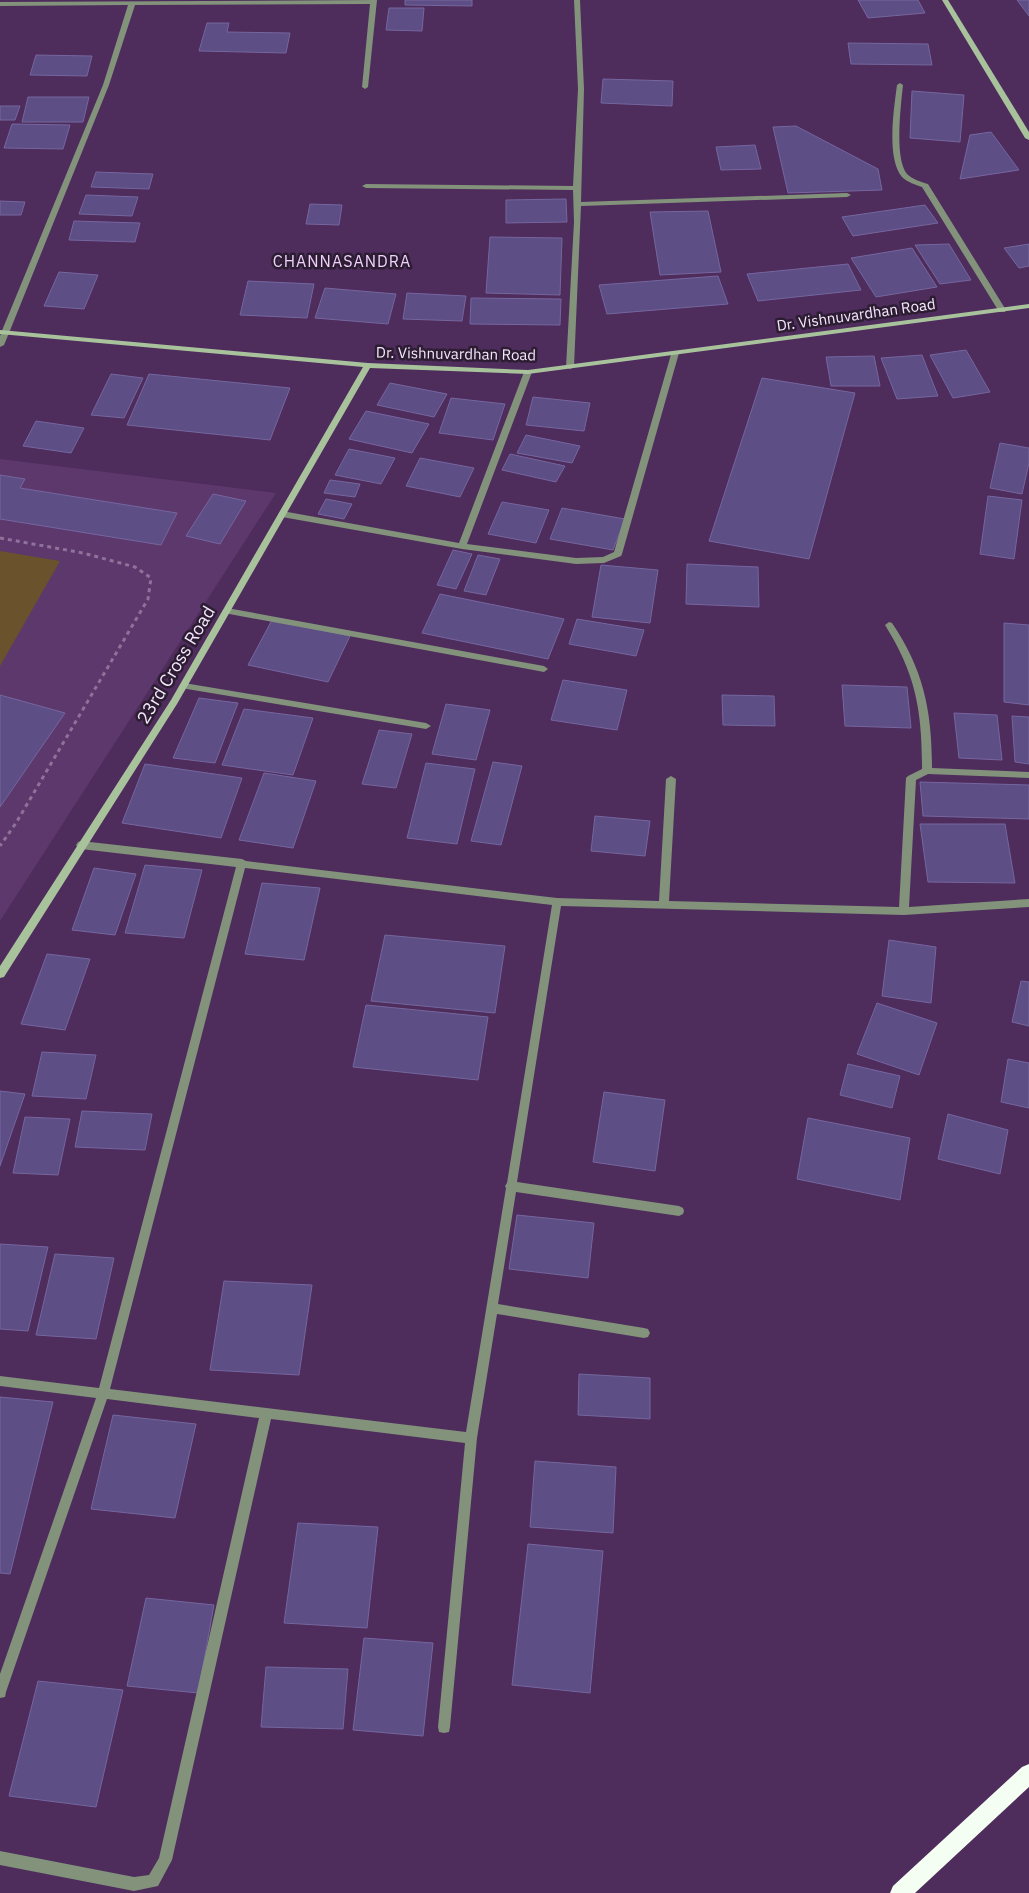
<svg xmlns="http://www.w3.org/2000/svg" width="1029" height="1893" viewBox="0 0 1029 1893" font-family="'IBM Plex Sans',sans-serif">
	<rect width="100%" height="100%" fill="#4e2c5c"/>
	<!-- built -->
	<path fill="#5d386c" d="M0,459L276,493L0,921Z"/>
	<!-- green -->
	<path fill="#6a522d" d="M0,551L60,561L0,666Z"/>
	<!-- building -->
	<g fill="#5d4e85" stroke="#76669f">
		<path d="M405,0H472V6L405,5Z"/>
		<path d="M858,0H918L925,13L868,18Z"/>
		<path d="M1017,0H1029V16Z"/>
		<path d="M389,8H424L422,31L386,30Z"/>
		<path d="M207,23H229L227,32L290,33L286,53L199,51Z"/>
		<path d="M848,43L928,44L932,65L851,64Z"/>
		<path d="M36,55L92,56L87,76L30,75Z"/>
		<path d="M603,79L673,81L672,106L601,103Z"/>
		<path d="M912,91L964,95L960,142L910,138Z"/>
		<path d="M28,97H89L83,122H22Z"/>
		<path d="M0,106H20L15,120H0Z"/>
		<path d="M12,124L70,125L63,149L4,148Z"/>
		<path d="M796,126L878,169L882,190L788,193L773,127Z"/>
		<path d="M991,132L1019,170L960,179L970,135Z"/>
		<path d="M755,145L761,169L721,170L716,147Z"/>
		<path d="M96,172L153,174L149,189L91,187Z"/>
		<path d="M86,195L138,197L132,216L79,214Z"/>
		<path d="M566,199L567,222L506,223V200Z"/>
		<path d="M0,201L25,202L21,215H0Z"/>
		<path d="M310,204L342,205L339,225L306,224Z"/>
		<path d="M925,205L938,223L853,236L842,217Z"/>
		<path d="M708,211L721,272L660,275L650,212Z"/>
		<path d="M74,221L140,223L135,242L69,240Z"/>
		<path d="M490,237L562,238L560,295L486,293Z"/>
		<path d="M949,244L971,280L940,284L915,245Z"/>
		<path d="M1029,244V266L1019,268L1004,248Z"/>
		<path d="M912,248L937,287L876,297L851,258Z"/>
		<path d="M848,264L861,290L758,301L747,274Z"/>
		<path d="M59,272L98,275L84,309L44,306Z"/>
		<path d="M718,276L728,304L607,314L599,285Z"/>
		<path d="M248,281L314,284L307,318L240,315Z"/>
		<path d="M325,288L396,294L388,324L315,318Z"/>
		<path d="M407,293L466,296L462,321L403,319Z"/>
		<path d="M471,298L561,299L560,325L470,324Z"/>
		<path d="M966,350L990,392L953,398L930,355Z"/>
		<path d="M922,355L938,396L897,399L881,358Z"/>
		<path d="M874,356L880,386H831L826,357Z"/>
		<path d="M111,374L143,378L124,418L91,415Z"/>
		<path d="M149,374L290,388L270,440L127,425Z"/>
		<path d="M762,378L855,393L809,559L709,541Z"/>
		<path d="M390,383L447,394L434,417L377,405Z"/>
		<path d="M533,397L590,403L584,431L526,425Z"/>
		<path d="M451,398L505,404L493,440L439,433Z"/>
		<path d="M366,411L429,424L412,453L349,439Z"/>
		<path d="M36,421L84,428L71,453L23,446Z"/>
		<path d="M526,435L580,446L572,463L517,453Z"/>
		<path d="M1000,443L1029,448V463L1022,494L990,488Z"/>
		<path d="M349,449L395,458L381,484L335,475Z"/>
		<path d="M510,454L565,466L556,482L502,470Z"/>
		<path d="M420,458L474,468L460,497L406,486Z"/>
		<path d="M0,475L25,479L20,488L177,513L161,545L0,519Z"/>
		<path d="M330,480L360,484L355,497L324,493Z"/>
		<path d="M213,494L246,501L220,544L186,536Z"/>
		<path d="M988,496L1022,500L1014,559L980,554Z"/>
		<path d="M326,499L352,504L344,519L318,514Z"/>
		<path d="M502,502L549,510L536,543L488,534Z"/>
		<path d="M562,508L625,519L613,550L550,539Z"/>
		<path d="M453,550L472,554L456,589L437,585Z"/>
		<path d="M478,555L500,559L486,595L464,591Z"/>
		<path d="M687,564L758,567L759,607L686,604Z"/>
		<path d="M601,565L658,570L650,623L592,617Z"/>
		<path d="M440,594L564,619L548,659L422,633Z"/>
		<path d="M577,619L644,630L636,656L569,644Z"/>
		<path d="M272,620L350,636L328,682L248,665Z"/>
		<path d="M1004,623L1029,625V705L1004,702Z"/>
		<path d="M563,680L627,690L617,730L551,720Z"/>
		<path d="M842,685L907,687L911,728L845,726Z"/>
		<path d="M0,695L65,713L0,807Z"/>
		<path d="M722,695L774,696L775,726L723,725Z"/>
		<path d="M199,698L238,703L215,763L173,758Z"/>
		<path d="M446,704L490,710L476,760L432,754Z"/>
		<path d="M244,709L313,718L293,775L222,765Z"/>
		<path d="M954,713L997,715L1002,760L959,758Z"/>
		<path d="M1012,716L1029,717V764L1015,762Z"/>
		<path d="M379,730L412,734L396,788L362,784Z"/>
		<path d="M493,762L522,766L501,845L471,841Z"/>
		<path d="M426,763L475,769L457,844L407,838Z"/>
		<path d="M145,764L242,778L221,838L122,823Z"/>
		<path d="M264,773L316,781L293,848L239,840Z"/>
		<path d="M920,782L1029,785V819L923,816Z"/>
		<path d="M595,816L650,821L645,856L591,851Z"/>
		<path d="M920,824H1005L1015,883L928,882Z"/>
		<path d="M145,865L202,870L184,938L125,933Z"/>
		<path d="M94,868L136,874L115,935L72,930Z"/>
		<path d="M262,883L320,888L304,960L245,954Z"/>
		<path d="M385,935L505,946L495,1013L371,1001Z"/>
		<path d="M889,940L936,947L931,1003L882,996Z"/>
		<path d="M47,954L90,959L65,1030L21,1024Z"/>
		<path d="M1021,981L1029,982V1026L1012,1022Z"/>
		<path d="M877,1003L937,1023L919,1075L857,1054Z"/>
		<path d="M366,1005L488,1017L478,1080L353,1067Z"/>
		<path d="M42,1052L96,1055L86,1099L32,1096Z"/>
		<path d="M1008,1059L1029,1063V1108L1001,1102Z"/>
		<path d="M848,1064L900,1076L892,1108L840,1095Z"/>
		<path d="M0,1091L25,1094L0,1166Z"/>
		<path d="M604,1092L665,1100L655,1171L593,1162Z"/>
		<path d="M82,1111L152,1114L145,1150L75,1147Z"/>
		<path d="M948,1114L1008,1130L1000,1174L938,1159Z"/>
		<path d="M25,1117L70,1119L58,1175L13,1173Z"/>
		<path d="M808,1118L910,1138L900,1200L797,1179Z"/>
		<path d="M517,1215L594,1223L588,1278L509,1269Z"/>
		<path d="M0,1244L48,1247L28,1331L0,1329Z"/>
		<path d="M55,1254L114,1258L96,1339L36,1335Z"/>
		<path d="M224,1281L312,1285L299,1375L210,1370Z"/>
		<path d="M579,1374L650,1378V1419L578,1415Z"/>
		<path d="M0,1397L53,1402L10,1574L0,1573Z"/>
		<path d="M113,1415L196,1424L175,1518L91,1509Z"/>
		<path d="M535,1461L616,1467L613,1533L530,1527Z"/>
		<path d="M298,1523L378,1527L367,1628L284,1623Z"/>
		<path d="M528,1544L603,1551L590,1693L512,1685Z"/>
		<path d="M146,1598L214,1605L198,1693L127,1686Z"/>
		<path d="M364,1638L433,1643L423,1736L353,1730Z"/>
		<path d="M266,1667L348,1669L343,1729L261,1727Z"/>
		<path d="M38,1681L123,1690L96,1807L9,1796Z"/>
	</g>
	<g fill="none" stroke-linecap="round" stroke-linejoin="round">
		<!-- path -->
		<path stroke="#8e7299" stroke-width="3" stroke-dasharray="4 4" stroke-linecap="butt" d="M0,538L83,553L135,567L151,578L148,599L16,823L0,846"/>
		<!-- lane -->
		<path fill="#82927b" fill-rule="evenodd" d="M2,331H8L9,333L4,345L0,347V336Z"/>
		<!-- street -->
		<g fill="#82927b" fill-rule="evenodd">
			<path d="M377,0L368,87L365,89L362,87L370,4L135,5L109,85L9,333L8,335H2L1,333L103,85L128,5L0,6V2Z"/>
			<path d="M574,0H580L584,89L581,202L847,193L851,195L847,197L581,206L574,367L570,369L566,367L574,222L573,190L366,188L362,186L366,184L573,186L578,89Z"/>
			<path d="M900,83L903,85C901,105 894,158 907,174C912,179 921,182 928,184L1006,310L1005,312H999L998,310L922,187C916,185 907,182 902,177C886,158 894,108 897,85Z"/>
			<path d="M672,351H678L679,353L622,554L621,556L604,563L576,564L462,549L282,517L278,514L282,511L459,543L524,372L528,370L532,372L467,544L576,558L603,557L614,552Z"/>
			<path d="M227,608L544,666L548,669L544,672L224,613L223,611L224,609Z"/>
			<path d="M889,622L892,623C924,670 932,712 932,768L1029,772V778L928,774L916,780L909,907L1029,899V907L904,915L561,906L517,1182L679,1206L683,1208L684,1211L683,1214L679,1216L516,1192L498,1304L644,1328L648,1329L650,1333L648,1337L644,1338L497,1314L477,1438L450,1727L449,1732L444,1733L439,1732L438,1727L465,1443L271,1419L172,1860L158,1886L134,1891L0,1865V1851L134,1877L149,1875L159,1858L259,1418L107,1399L6,1692L5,1697L0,1698V1674L96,1398L0,1386V1376L99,1388L236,867L81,849L78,848L76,845L78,842L81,841L242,859L246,861L557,898L659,901L666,779L671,776L676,779L669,901L899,907L906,778L908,776L922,769C922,710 916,675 885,625ZM245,868L552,905L507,1183L505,1186L506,1188L466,1432L110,1389Z"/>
			<path d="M184,683L426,723L431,726L426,729L181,688L179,686L181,684Z"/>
		</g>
		<!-- secondary -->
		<g fill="#a8c29c" fill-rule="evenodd">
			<path d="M942,0H948L1029,132V140L1025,138Z"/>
			<path d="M1029,304V308L528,374L370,368L177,704L4,977L0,978V966L171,700L363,367L0,334V330L368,363L528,370Z"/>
		</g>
		<!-- highway -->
		<path fill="#f5fef2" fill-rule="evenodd" d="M1029,1764V1787L915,1893H890L893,1886L1022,1767Z"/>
	</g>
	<g text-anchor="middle" stroke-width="5" stroke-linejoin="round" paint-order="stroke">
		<!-- far-street labels -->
		<g font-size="15" fill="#f6e6fd" stroke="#2c1d32">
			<text transform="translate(856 315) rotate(-8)" y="5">Dr. Vishnuvardhan Road</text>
			<text transform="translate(456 354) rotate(1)" y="5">Dr. Vishnuvardhan Road</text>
		</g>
		<!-- far-neighbourhood labels -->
		<g font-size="16" letter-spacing="1" fill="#f1d0fe" stroke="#2c1d32">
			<text x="342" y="267">CHANNASANDRA</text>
		</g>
		<!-- street labels -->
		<g font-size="18" fill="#f6e6fd" stroke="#2c1d32">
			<text transform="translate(176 665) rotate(-59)" y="6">23rd Cross Road</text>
		</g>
	</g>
</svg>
